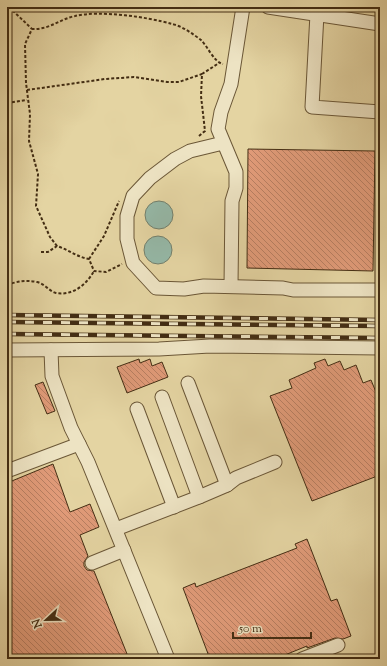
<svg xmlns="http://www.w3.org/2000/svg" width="387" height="666" viewBox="0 0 387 666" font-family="'Sorts Mill Goudy',serif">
	<defs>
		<pattern id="building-back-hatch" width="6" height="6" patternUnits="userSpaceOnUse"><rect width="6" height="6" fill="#e19b79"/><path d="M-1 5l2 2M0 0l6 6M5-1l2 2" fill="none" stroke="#b87f62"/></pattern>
	</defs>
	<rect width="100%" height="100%" fill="#e4d4a2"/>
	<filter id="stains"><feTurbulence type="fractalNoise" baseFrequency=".005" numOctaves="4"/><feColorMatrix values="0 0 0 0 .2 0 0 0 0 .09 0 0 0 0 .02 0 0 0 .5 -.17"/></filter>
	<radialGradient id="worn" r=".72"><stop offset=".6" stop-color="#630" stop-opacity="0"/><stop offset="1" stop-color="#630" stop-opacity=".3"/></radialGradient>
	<!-- water -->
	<g fill="#95b8a7" stroke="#74806c">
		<circle cx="159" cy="215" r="14"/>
		<circle cx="158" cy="250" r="14"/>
	</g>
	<!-- building -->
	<g fill="url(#building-back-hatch)" stroke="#432d13">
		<path d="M248,149L375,151L373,271L247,268Z"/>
		<path d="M139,359L140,363L150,359L152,366L162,362L168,377L127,393L117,367Z"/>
		<path d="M325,359L328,366L340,361L344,370L356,365L363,383L371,380L378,397H380V475L312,501L270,396L292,388L289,380L316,368L314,363Z"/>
		<path d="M43,382L55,411L47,414L35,385Z"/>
		<path d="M53,464L70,512L90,504L99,527L80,535L88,556L84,562V566L87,570L94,571L129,659H10L7,651V483Z"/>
		<path d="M307,539L331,601L337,599L351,636L343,639L335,638L307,648V646L280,657L281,659H210L183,588L195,583L196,587L297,548L295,544Z"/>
	</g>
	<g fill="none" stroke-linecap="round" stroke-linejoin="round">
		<defs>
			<g id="minor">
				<path d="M268,7L380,24"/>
				<path d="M317,14L312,107L380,112"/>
				<path d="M223,143L190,151L175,159L150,178L133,196L127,216V239L133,263L156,288L184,289L204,286L283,288L293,290H380"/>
				<path d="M231,286L232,201L236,188V172L218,129L221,112L231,84L243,7"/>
				<path d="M7,350L159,349L210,346L380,348"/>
				<path d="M51,350L52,376L71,428L88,462L168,659"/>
				<path d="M188,383L227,485"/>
				<path d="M162,397L199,497"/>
				<path d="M137,409L174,507"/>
				<path d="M7,471L79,444"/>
				<path d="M116,529L199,497L227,485L236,478L275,462"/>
				<path d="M92,563L124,550"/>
				<path d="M302,659L338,645"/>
			</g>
		</defs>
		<!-- minor casing -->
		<use href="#minor" stroke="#6b5737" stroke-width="15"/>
		<!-- path -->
		<g stroke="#432d13" stroke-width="2" stroke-dasharray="3 2" stroke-linecap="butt">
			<path d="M9,7L32,29"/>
			<path d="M27,90L105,79L134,77L167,82H179L202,74"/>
			<path d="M7,103L27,100"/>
			<path d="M199,136L205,131L201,96L202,74L219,63"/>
			<path d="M57,246L50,237L36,206L38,174L29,141L30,114L26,83L25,44L32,29C49,30 60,19 75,16C99,10 148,17 172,24C182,26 193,34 201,40C208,47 214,62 223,64"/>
			<path d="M41,252H48L57,246C69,250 77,257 89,259L94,271L106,272L122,264"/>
			<path d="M89,259L104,236L119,201"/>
			<path d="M7,285C18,281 26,280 37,282C45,284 49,291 56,293C73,296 87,284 94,271"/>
		</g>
		<!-- minor -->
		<use href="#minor" stroke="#ede3c3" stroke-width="13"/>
		<defs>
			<g id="rail">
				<path d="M7,315L380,320"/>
				<path d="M7,322L380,326"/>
				<path d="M7,334L380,338"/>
			</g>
		</defs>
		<!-- rail casing -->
		<use href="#rail" stroke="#432d13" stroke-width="4.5"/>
		<!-- rail -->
		<use href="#rail" stroke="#ede3c3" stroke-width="3" stroke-dasharray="9" stroke-linecap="butt"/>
	</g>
	<!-- margin -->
	<rect width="387" height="666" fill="none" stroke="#e4d4a2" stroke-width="24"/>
	<rect x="8" y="8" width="371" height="650" fill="none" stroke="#432d13" stroke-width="2"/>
	<rect x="12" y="12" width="363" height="642" fill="none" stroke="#432d13"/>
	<!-- north arrow -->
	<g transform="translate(46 620) rotate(248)" stroke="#ede3c3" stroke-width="3" paint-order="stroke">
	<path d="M0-3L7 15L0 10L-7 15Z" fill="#432d13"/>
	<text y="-6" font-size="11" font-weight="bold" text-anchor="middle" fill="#432d13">N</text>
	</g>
	<!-- scale -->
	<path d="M233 632v6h78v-6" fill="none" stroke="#432d13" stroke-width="2"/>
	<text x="239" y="632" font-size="12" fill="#432d13" stroke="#ede3c3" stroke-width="3" paint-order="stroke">50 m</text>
	<rect width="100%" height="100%" filter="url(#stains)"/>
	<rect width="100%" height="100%" fill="url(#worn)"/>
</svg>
